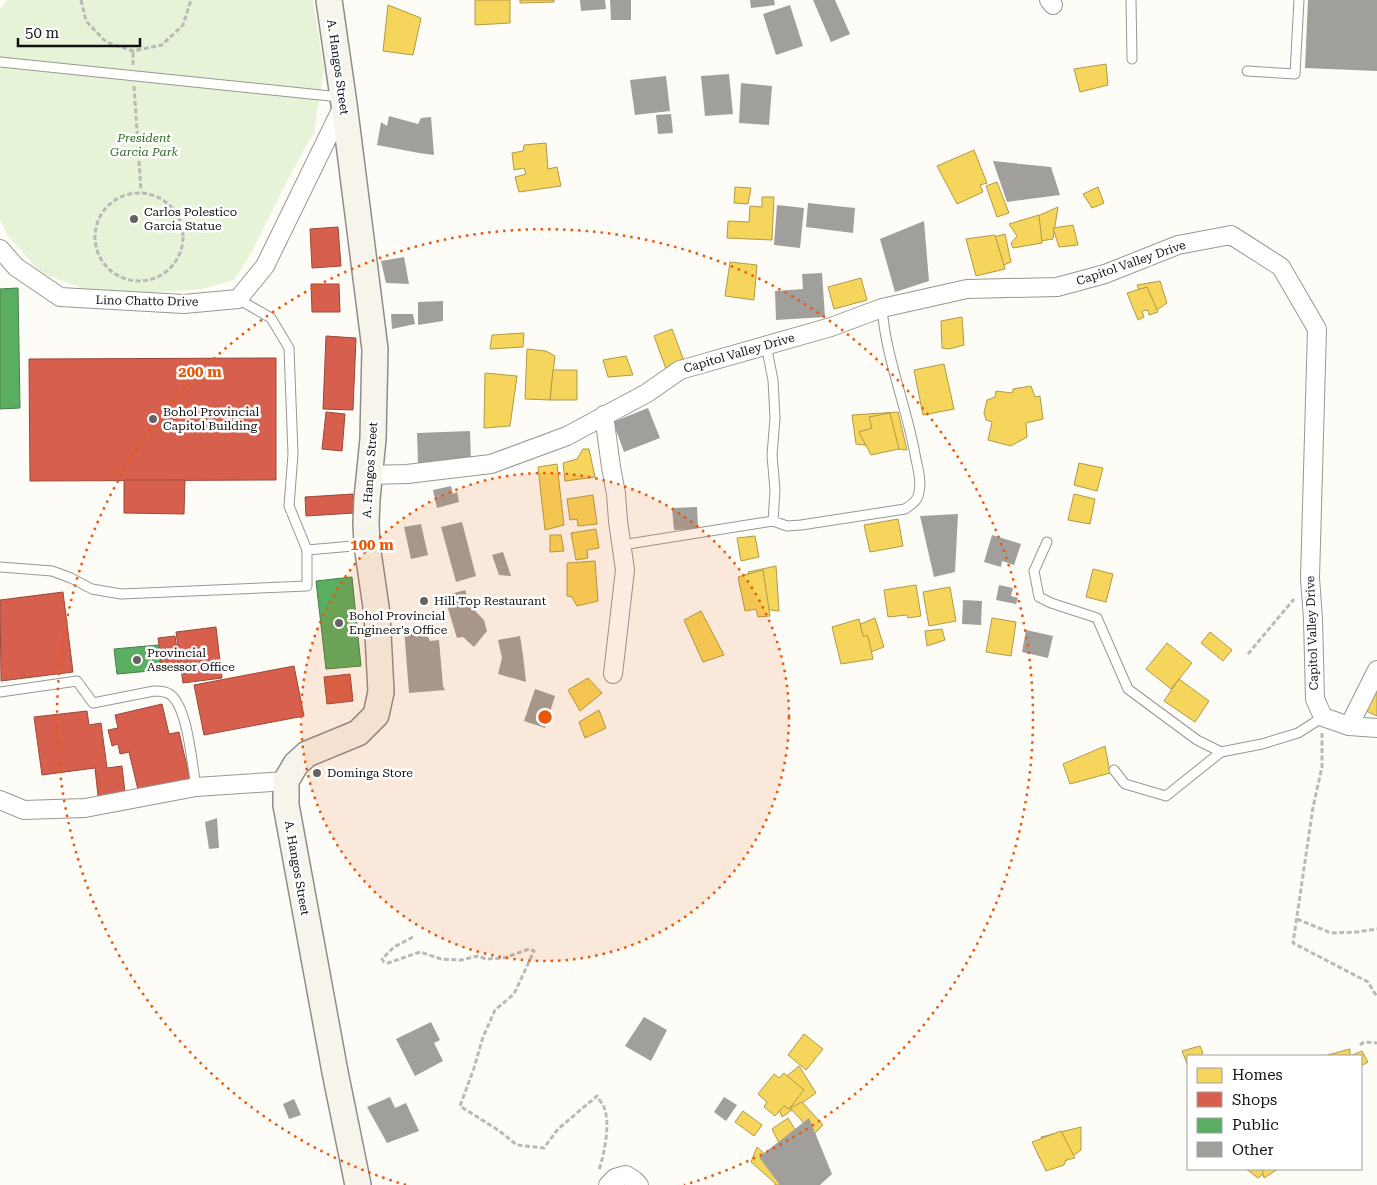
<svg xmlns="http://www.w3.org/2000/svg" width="1377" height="1185" viewBox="0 0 1377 1185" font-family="'Roboto Serif',serif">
	<rect width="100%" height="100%" fill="#fdfcf7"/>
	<!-- park -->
	<path fill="#e7f3d7" d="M7,0H313L324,69L314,132L287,181L250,255L234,280L202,289L104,296L41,273L7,235L0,219V9Z"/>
	<!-- homes -->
	<g fill="#f6d55c" stroke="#b19a46">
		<path d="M475,0H510V23L475,25Z"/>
		<path d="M520,0H554V2L520,3Z"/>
		<path d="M388,5L421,18L413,55L383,51Z"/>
		<path d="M1106,64L1108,85L1080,92L1074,69Z"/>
		<path d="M546,143L548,169L557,167L561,186L519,192L515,177L526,174L524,168L514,170L512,153L523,151L524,145Z"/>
		<path d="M974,150L987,183L980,185L983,192L957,204L937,166Z"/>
		<path d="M997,182L1009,213L997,217L986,186Z"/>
		<path d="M735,187L751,188L748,204L734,203Z"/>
		<path d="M1098,187L1104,203L1092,208L1083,194Z"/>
		<path d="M762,197H774L772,240L727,238L728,221L749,222L750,206L762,207Z"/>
		<path d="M1058,207L1053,239L1028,243L1022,223Z"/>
		<path d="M1039,215L1042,243L1013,248L1011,243L1017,236L1009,224Z"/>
		<path d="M1073,225L1078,245L1059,247L1053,228Z"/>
		<path d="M1005,234L1011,262L986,272L976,242Z"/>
		<path d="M995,235L1005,269L976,276L966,239Z"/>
		<path d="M730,262L757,265L754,300L725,296Z"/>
		<path d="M861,278L867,300L834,309L828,287Z"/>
		<path d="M1160,281L1167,303L1150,315L1137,285Z"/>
		<path d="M1147,287L1158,312L1149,315L1148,310L1142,311L1144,317L1138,320L1127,293Z"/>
		<path d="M962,317L964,345L949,349L942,348L941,321Z"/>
		<path d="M672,329L684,361L666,369L654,336Z"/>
		<path d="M524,333L523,347L490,349L492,335Z"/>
		<path d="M527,349L546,351L555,356L550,400L525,399Z"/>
		<path d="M626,356L633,375L608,377L603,360Z"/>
		<path d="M944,364L954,409L923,415L914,370Z"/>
		<path d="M553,370H577V400H550Z"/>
		<path d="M485,373L517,376L510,426L484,428Z"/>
		<path d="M1031,386L1035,397L1040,396L1043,419L1026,423L1027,437L1011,446L988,440L992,422L986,420L984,413L987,400L995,397L996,391L1012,393L1013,389Z"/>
		<path d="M898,412L907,450L856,444L852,415Z"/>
		<path d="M890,413L899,449L871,455L859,432L872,428L869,417Z"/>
		<path d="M583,449H589L595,477L565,481L563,463L577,459Z"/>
		<path d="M1079,463L1103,468L1097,491L1074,485Z"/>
		<path d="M557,464L564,525L545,530L538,467Z"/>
		<path d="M1074,494L1095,499L1090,524L1068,520Z"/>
		<path d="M593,495L597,524L578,526L577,519L570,520L567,499Z"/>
		<path d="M898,519L903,546L870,552L864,525Z"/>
		<path d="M596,529L599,548L587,550L588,558L576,560L571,533Z"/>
		<path d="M550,535H561L564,551L550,552Z"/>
		<path d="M755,536L759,557L741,561L737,538Z"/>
		<path d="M595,561L598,601L577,606L572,597L567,596V563Z"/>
		<path d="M776,566L779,611L763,609L748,572Z"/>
		<path d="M1093,569L1113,574L1106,602L1086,597Z"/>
		<path d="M763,570L770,616L758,617L756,609L745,611L738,577Z"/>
		<path d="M916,585L921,616L908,618L907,615L888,617L884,590Z"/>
		<path d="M950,587L956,621L929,626L923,592Z"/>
		<path d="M701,611L724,655L703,662L684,620Z"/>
		<path d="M875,618L884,647L860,656L851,628Z"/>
		<path d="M992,618L1016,622L1011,656L986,652Z"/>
		<path d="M859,619L863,636H868L873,659L841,664L832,627Z"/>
		<path d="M942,629L945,640L927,646L925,631Z"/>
		<path d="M1210,632L1232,650L1223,661L1201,643Z"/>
		<path d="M1167,643L1192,663L1171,689L1146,669Z"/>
		<path d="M588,678L602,693L580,711L568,690Z"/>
		<path d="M1179,679L1209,701L1195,722L1164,701Z"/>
		<path d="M1373,690L1377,692V716L1364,710Z"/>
		<path d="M599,710L606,728L585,738L579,722Z"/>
		<path d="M1105,746L1110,773L1070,784L1063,764Z"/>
		<path d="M804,1034L823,1049L806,1070L788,1055Z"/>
		<path d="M1200,1046L1203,1053L1200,1056H1188V1066L1182,1051Z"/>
		<path d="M1350,1049V1056H1324Z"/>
		<path d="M1362,1051L1368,1062L1361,1066V1056H1350Z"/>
		<path d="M799,1066L816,1093L782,1117L771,1089Z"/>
		<path d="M784,1073L804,1090L789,1109L784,1106L775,1116L764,1107L767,1102L758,1094L774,1074L779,1078Z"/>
		<path d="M802,1102L823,1125L814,1134L790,1108Z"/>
		<path d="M743,1111L762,1125L754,1136L735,1122Z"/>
		<path d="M788,1118L824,1177L816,1185H775V1183L751,1162L757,1147L773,1161L783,1151L772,1129Z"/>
		<path d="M1081,1127V1150L1060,1165L1041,1137Z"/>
		<path d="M1061,1131L1075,1158L1066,1160L1064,1165L1046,1171L1032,1142Z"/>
		<path d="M1246,1169H1267L1266,1172L1258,1178Z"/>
		<path d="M1262,1169H1278L1264,1178Z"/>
	</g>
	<!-- shops -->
	<g fill="#d6604d" stroke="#9b483b">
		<path d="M338,227L341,266L312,268L310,229Z"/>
		<path d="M311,284H339L340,312H312Z"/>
		<path d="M326,336L356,338L353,410L323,409Z"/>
		<path d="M276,358V480L30,481L29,359Z"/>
		<path d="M326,412L345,414L342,451L322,449Z"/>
		<path d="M124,480H185L184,514L124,513Z"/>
		<path d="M353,494L354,513L306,516L305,497Z"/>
		<path d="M63,592L73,672L1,681L0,600Z"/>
		<path d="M216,627L222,678L183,683L176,632Z"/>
		<path d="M175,636L180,669L162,672L158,638Z"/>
		<path d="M294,666L304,716L204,735L194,685Z"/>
		<path d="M350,674L353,701L327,704L324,677Z"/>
		<path d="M162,704L169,734L179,732L190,779L138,790L129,752L120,754L118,744L112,746L108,730L118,728L115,715Z"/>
		<path d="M87,711L89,725L101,723L107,768L122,766L125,792L98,796L95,768L42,775L34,717Z"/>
	</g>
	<!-- public -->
	<g fill="#5aae61" stroke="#447f49">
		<path d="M18,288L20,408L0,409V289Z"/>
		<path d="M352,577L361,666L326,669L316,581Z"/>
		<path d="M158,645L161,670L117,674L114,649Z"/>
	</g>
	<!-- building -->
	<g fill="#a19f9c">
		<path d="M580,0H605L606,9L581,11Z"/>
		<path d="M610,0H631V20H611Z"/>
		<path d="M750,0H774L775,5L751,8Z"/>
		<path d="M813,0H835L850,34L831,42Z"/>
		<path d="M1308,0H1377V71L1305,68Z"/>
		<path d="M790,5L803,46L776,55L763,14Z"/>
		<path d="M729,74L733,114L705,116L701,76Z"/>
		<path d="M666,76L670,111L635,115L630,80Z"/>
		<path d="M741,83L772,86L769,125L739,123Z"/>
		<path d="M671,114L673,133L658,134L656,115Z"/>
		<path d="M389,116L418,124L421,118L431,117L434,155L419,153L377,145L381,122L387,126Z"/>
		<path d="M993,161L1051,167L1060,195L1007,202Z"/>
		<path d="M808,203L855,208L853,233L806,227Z"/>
		<path d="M777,205L804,208L800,248L774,245Z"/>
		<path d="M924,221L929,281L895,292L880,239Z"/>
		<path d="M404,257L409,284L386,283L381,261Z"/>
		<path d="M822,273L825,317L776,320L775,291L803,289L802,274Z"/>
		<path d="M443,301V321L418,325V302Z"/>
		<path d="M391,314H413L415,324L392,329Z"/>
		<path d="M648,408L660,438L624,452L613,422Z"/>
		<path d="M470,431L471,462L418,464L417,433Z"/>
		<path d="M451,486L453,494L457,492L459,502L437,508L433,490Z"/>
		<path d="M697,507L698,529L674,530L672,508Z"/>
		<path d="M958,514L955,572L934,577L920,516Z"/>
		<path d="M462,522L476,576L456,582L441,527Z"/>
		<path d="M421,524L428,555L411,559L404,527Z"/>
		<path d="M992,535L1021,544L1014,565L1002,561L1001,567L984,562Z"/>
		<path d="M503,552L511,576L499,575L492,555Z"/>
		<path d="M999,585L1013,588L1011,596L1018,598L1016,604L996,600Z"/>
		<path d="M465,590L468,598L472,597L476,612L484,620L487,631L474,647L463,637L457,638L447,605L449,604L447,595Z"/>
		<path d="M963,600L982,601L981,625L962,624Z"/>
		<path d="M404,628L426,633L430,641L439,640L443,686L445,690L409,693Z"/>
		<path d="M1026,630L1053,636L1048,658L1022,652Z"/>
		<path d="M520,636L523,655L526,682L498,674L502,658L498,640Z"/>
		<path d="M535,689L555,696L545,728L524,721Z"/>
		<path d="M217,818L219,848L209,849L205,822Z"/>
		<path d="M644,1017L667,1030L651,1061L625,1046Z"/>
		<path d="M431,1022L440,1040L434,1043L443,1061L415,1076L396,1039Z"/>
		<path d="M390,1097L395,1108L406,1103L419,1131L387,1143L367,1107Z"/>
		<path d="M724,1097L737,1105L726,1121L714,1112Z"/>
		<path d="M294,1099L301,1115L289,1119L283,1104Z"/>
		<path d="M809,1118L832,1174L820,1185H780L759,1157Z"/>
	</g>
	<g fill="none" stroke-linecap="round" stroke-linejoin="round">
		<defs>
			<g id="lane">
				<path d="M1131,0L1132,59"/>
				<path d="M0,62L340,97"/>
				<path d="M1247,71L1295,74L1299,0"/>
				<path d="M238,299L271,318L289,348L293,454L289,506L307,550"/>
				<path d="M766,345L773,380L775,418L772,455L775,490L773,521L787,526L801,525L905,509C912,504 918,501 919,492C922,480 917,466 915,454C906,405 886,358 882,308"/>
				<path d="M1047,542L1034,571L1039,597L1051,603L1097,618L1128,689L1197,740L1221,752L1262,744L1298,733L1323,717"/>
				<path d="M622,545L773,521"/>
				<path d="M0,567L52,571L71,578L92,589L121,594L307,586V550L365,545"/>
				<path d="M0,692L77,681L93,703L154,691C160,691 167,691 172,696C188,711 192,764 196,787"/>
				<path d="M1114,770L1125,784L1166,796L1221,752"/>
			</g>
			<g id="street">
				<path d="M1049,0L1053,5"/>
				<path d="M0,249L16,267L60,297L184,304L238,299L265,266L344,104"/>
				<path d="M604,415L611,467L616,494L618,521L625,570L613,674"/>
				<path d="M368,475L407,474L491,464L567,436L647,393L680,370L831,327L882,308L967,289L1057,287L1105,274L1178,245L1231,235L1281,267L1317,329L1310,578L1313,619L1315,699L1323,717L1349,726L1377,728"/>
				<path d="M1349,726L1377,670"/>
				<path d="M0,800L24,810L85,808L196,787L286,781"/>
				<path d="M608,1185L615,1178L626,1175L634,1180L639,1185"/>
			</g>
			<path id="secondary" d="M329,0L344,104L375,349L373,439L367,499L366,523L367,545L377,614L381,692L376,715L358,733L307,754L296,764L286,781V805L335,1072L358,1185"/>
		</defs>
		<!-- lane casing -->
		<use href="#lane" stroke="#979795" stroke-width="11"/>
		<!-- street casing -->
		<use href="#street" stroke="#979795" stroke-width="20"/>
		<!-- secondary casing -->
		<use href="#secondary" stroke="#8e8d8b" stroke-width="28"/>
		<!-- path -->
		<g stroke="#b9b9b8" stroke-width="3" stroke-dasharray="5 2.5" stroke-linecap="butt">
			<path d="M81,0L86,21L106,42L133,51L162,45L183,25L191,0"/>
			<path d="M133,65V51"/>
			<path d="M134,86L141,191"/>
			<circle cx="139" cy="237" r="44"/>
			<path d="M1248,654L1294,599"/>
			<path d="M1322,733V767L1313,807L1293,943L1368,982L1377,997"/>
			<path d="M1297,919L1331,933L1357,932L1377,929"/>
			<path d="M413,937L394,947L382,959L384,962L388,963L420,952L441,959L461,960L478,956L486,959L504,958L529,949L534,951L514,994L495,1010L483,1037L474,1068L460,1106L498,1130L517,1145L544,1148L558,1129L597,1096C599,1100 604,1105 605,1110C610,1126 604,1155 599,1170"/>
			<path d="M1360,1045L1364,1042L1377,1043"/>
		</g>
		<!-- lane -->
		<use href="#lane" stroke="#fffffe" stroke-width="9"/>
		<!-- street -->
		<use href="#street" stroke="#fffffe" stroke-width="18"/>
		<!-- secondary -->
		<use href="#secondary" stroke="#f6f4eb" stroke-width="25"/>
	</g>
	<!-- distance rings -->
	<circle cx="545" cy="717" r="244" fill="#e8590c" fill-opacity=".12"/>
	<g fill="none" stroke="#e8590c" stroke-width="2.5" stroke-dasharray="2.5 5">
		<circle cx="545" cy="717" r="244"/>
		<path d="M406 1185A488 488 0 1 1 684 1185"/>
	</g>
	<!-- markers -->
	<g fill="#646362" stroke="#fff" stroke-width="2">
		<circle cx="134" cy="219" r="5"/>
		<circle cx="153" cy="419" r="5"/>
		<circle cx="424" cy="601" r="5"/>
		<circle cx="339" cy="623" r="5"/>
		<circle cx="137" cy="660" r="5"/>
		<circle cx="317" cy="773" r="5"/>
	</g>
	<g text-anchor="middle" stroke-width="5" stroke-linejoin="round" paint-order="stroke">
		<!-- street labels -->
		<g font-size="12" fill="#111" stroke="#fff">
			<text transform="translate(338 67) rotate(82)" y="4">A. Hangos Street</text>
			<text transform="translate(1131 263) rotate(-19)" y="4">Capitol Valley Drive</text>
			<text transform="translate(147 301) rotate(1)" y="4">Lino Chatto Drive</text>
			<text transform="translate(739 353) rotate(-16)" y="4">Capitol Valley Drive</text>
			<text transform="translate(370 470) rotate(-86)" y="4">A. Hangos Street</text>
			<text transform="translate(1312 633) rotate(-92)" y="4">Capitol Valley Drive</text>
			<text transform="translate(297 868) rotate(80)" y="4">A. Hangos Street</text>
		</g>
		<!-- park labels -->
		<g font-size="12" font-style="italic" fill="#2f6b1f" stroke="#fff">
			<text x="144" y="142">President<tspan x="144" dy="14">Garcia Park</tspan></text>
		</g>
		<!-- poi labels -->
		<g font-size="12" fill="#111" stroke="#fff" text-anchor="start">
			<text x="144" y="216">Carlos Polestico<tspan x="144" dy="14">Garcia Statue</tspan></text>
			<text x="163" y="416">Bohol Provincial<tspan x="163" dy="14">Capitol Building</tspan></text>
			<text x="434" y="605">Hill Top Restaurant</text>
			<text x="349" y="620">Bohol Provincial<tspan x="349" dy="14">Engineer's Office</tspan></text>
			<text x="147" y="657">Provincial<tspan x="147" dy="14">Assessor Office</tspan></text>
			<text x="327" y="777">Dominga Store</text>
		</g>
	</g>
	<circle cx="545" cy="717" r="8" fill="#e8590c" stroke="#fff" stroke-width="2.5"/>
	<g font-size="15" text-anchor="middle" font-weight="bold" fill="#e8590c" stroke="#fff" stroke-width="5" stroke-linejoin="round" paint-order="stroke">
		<text x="200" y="377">200 m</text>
		<text x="372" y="550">100 m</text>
	</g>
	<!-- legend -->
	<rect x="1187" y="1055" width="175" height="115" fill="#ffffff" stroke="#a0a0a0"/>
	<rect x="1197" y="1068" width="25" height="15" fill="#f6d55c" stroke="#a0a0a0"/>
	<text x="1232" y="1080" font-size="15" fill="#111111">Homes</text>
	<rect x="1197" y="1092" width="25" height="15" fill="#d6604d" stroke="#a0a0a0"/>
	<text x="1232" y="1105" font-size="15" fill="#111111">Shops</text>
	<rect x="1197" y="1118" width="25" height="15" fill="#5aae61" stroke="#a0a0a0"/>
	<text x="1232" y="1130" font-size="15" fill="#111111">Public</text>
	<rect x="1197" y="1142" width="25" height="15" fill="#a19f9c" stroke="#a0a0a0"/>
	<text x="1232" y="1155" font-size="15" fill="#111111">Other</text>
	<!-- scale -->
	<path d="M18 38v8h122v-8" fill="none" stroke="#111111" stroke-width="2.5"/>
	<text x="25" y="38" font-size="15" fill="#111111" stroke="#ffffff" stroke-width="4" paint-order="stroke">50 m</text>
</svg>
